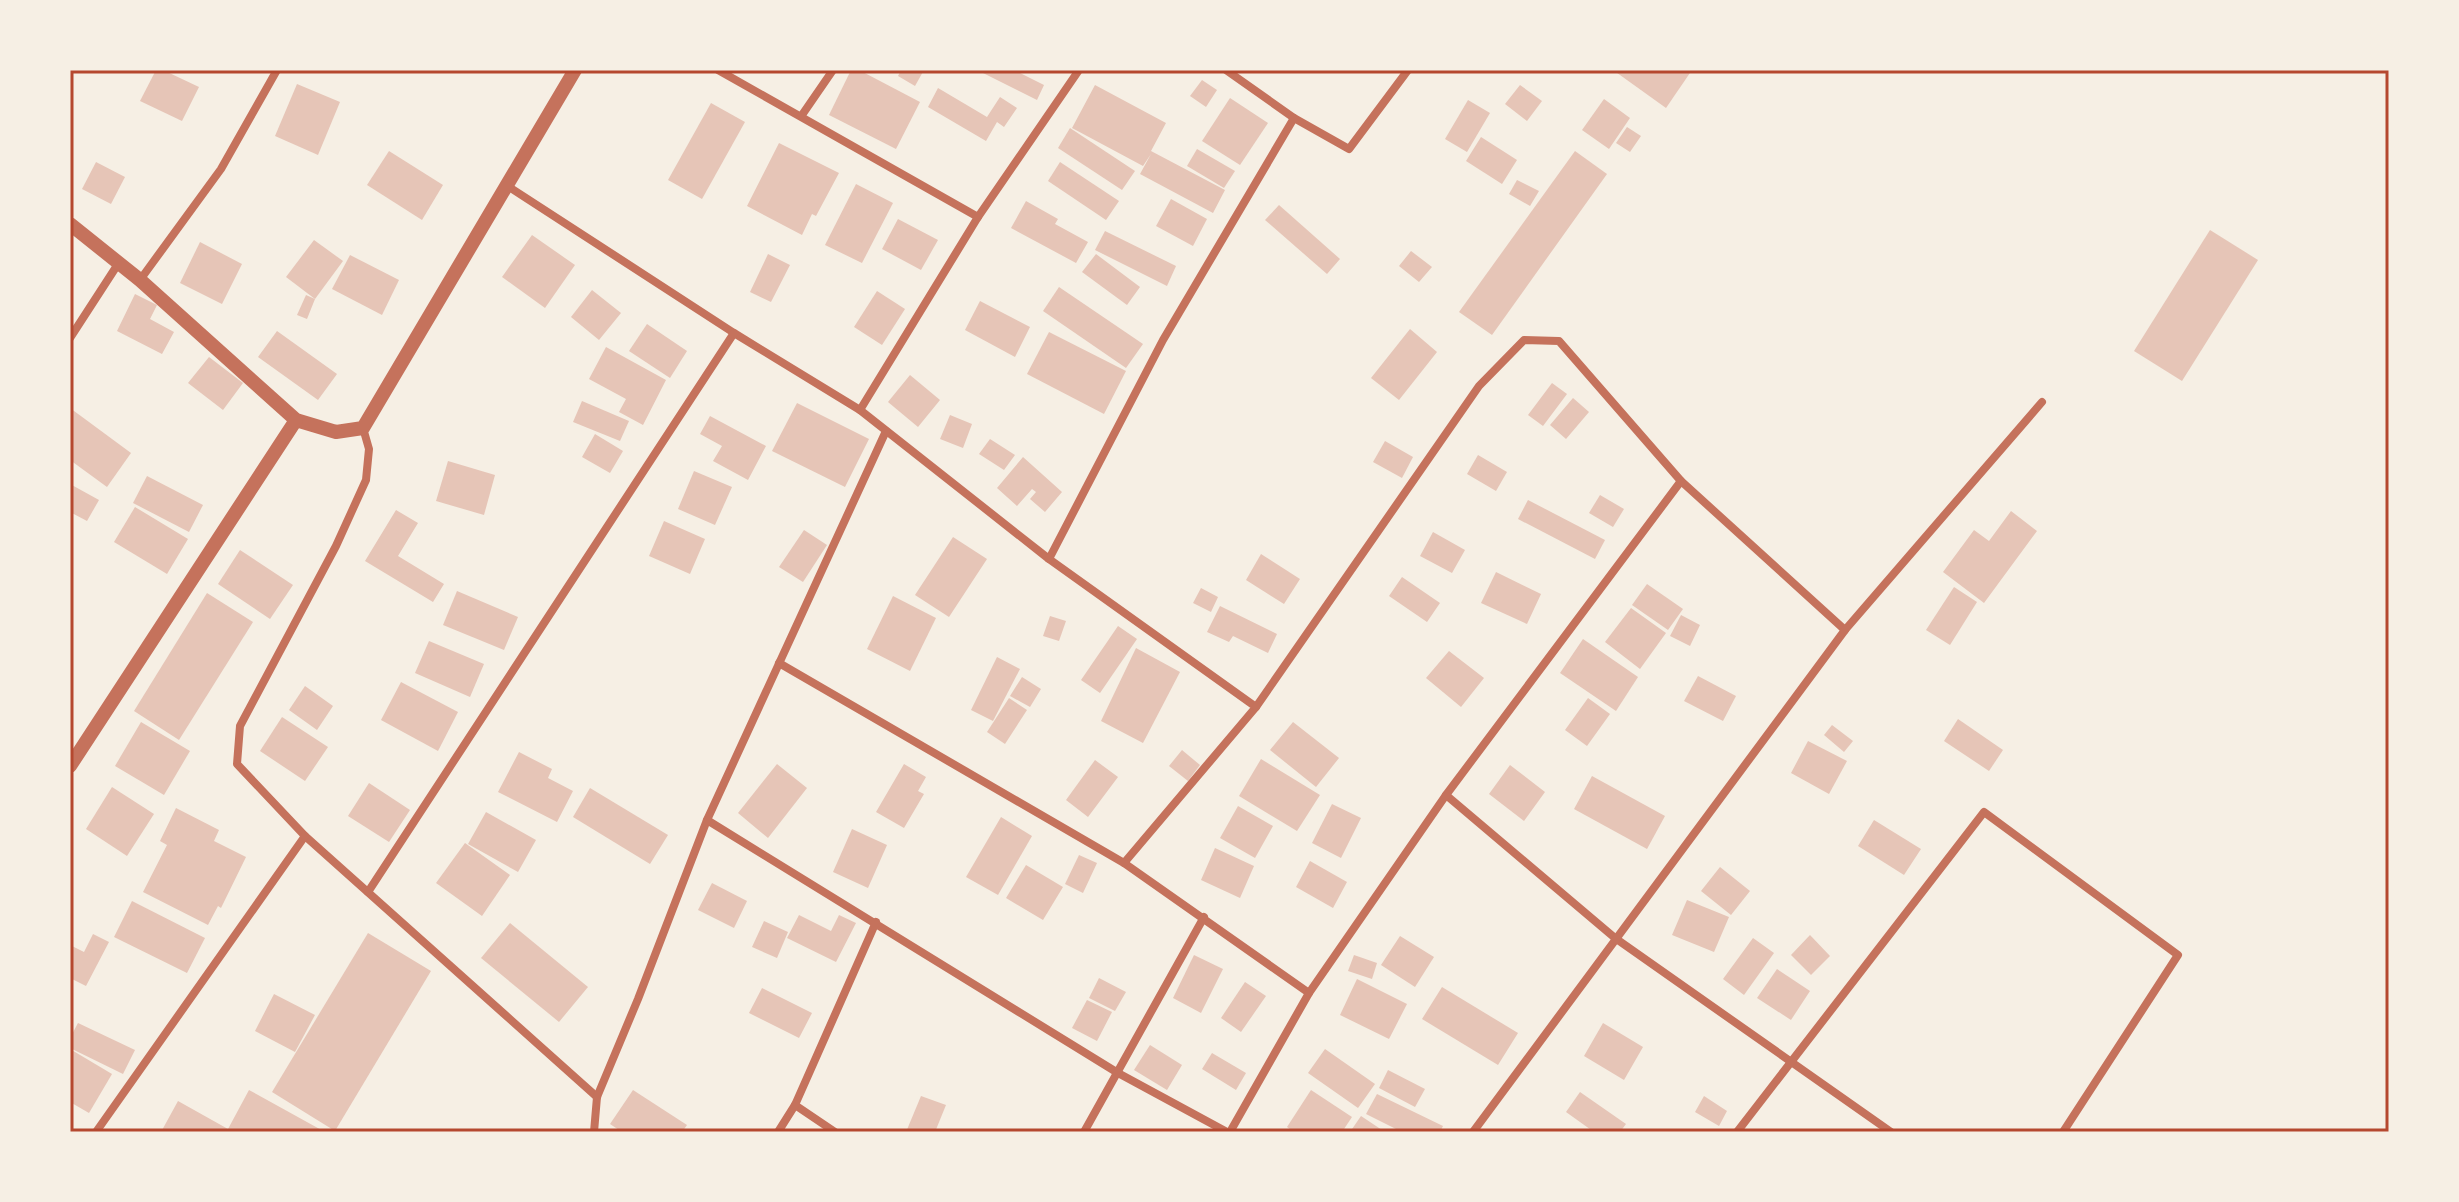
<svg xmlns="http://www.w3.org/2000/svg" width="2459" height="1202" viewBox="0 0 2459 1202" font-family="'Libre Baskerville',serif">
	<rect width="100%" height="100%" fill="#f6efe4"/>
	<!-- building -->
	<g fill="#e6c5b7">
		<path d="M156,70H163L199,87L182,121L140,101Z"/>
		<path d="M851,70H859L920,102L896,149L829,115Z"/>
		<path d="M901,70H924L915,86L898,76Z"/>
		<path d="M977,70H1014L1044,85L1037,100Z"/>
		<path d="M1613,70H1692L1666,108Z"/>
		<path d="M1202,80L1217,90L1206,107L1190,96Z"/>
		<path d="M297,84L340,102L318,155L275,136Z"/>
		<path d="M1095,85L1166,123L1151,151L1225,190L1213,213L1140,174L1151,154L1143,166L1072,128Z"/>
		<path d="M1520,85L1542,101L1527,121L1505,104Z"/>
		<path d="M938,88L987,117L1000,97L1017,108L1004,127L997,122L986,141L928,107Z"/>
		<path d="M1230,98L1268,123L1240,165L1202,141Z"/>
		<path d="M1604,99L1630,118L1609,149L1582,130Z"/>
		<path d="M1468,100L1490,113L1467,152L1445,139Z"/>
		<path d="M711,103L745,122L702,199L668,180Z"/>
		<path d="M1627,127L1641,136L1630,152L1616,143Z"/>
		<path d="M1070,128L1135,171L1122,190L1058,148Z"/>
		<path d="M1481,137L1517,160L1502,184L1466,161Z"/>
		<path d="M779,143L839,173L816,216L812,214L802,235L747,206Z"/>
		<path d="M1197,149L1235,171L1224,188L1187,166Z"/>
		<path d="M389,151L443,185L422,220L367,185Z"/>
		<path d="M1575,151L1607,174L1492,335L1459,312Z"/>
		<path d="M96,162L125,177L111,204L82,189Z"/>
		<path d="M1060,162L1119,201L1106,220L1048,181Z"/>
		<path d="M1517,180L1539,191L1530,206L1509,194Z"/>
		<path d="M856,184L893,203L862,263L825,245Z"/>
		<path d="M1171,199L1207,219L1193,246L1156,226Z"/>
		<path d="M1026,201L1058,219L1055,224L1088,242L1076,263L1011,228Z"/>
		<path d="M1279,205L1340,259L1327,274L1265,220Z"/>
		<path d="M898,219L938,240L921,270L882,249Z"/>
		<path d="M2210,230L2258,260L2182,381L2134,351Z"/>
		<path d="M1105,231L1176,266L1167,286L1095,250Z"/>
		<path d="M532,235L575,265L545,308L502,277Z"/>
		<path d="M314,240L343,261L315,299L286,277Z"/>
		<path d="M200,242L242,264L222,304L180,283Z"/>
		<path d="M1411,251L1432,267L1419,282L1399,266Z"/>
		<path d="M768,254L790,265L771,302L750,292Z"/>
		<path d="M1096,254L1140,287L1127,305L1082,272Z"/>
		<path d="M350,255L399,280L382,315L332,289Z"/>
		<path d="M1059,287L1143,344L1126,368L1043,311Z"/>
		<path d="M592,290L621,313L599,340L571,317Z"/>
		<path d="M877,291L905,309L882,345L854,327Z"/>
		<path d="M135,294L157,305L150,319L174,332L162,354L117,331Z"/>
		<path d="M306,295L315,299L307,319L297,315Z"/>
		<path d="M980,301L1030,327L1015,357L965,330Z"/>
		<path d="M647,324L687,351L670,378L629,351Z"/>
		<path d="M1410,329L1437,352L1399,400L1371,378Z"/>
		<path d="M277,331L337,374L318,400L258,357Z"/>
		<path d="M1049,332L1126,371L1104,414L1027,374Z"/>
		<path d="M606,347L666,380L643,425L619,412L626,399L589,379Z"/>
		<path d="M209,357L243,383L223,410L188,383Z"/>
		<path d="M910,375L940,400L918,427L888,402Z"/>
		<path d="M1552,383L1567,394L1543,426L1528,415Z"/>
		<path d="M1573,398L1589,412L1566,439L1550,425Z"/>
		<path d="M582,401L629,421L620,441L573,422Z"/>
		<path d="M797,403L869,439L845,487L772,451Z"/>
		<path d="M70,408L131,453L107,487L70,460Z"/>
		<path d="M950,415L972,424L963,448L940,439Z"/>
		<path d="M710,416L766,446L748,480L713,461L722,446L700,434Z"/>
		<path d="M595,434L623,451L610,473L582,457Z"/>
		<path d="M990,439L1015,455L1004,470L979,454Z"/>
		<path d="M1385,441L1413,457L1402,478L1373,462Z"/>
		<path d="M1478,455L1507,472L1496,491L1467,474Z"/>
		<path d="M1023,457L1062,492L1045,512L1030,499L1036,492L1032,489L1017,506L997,488Z"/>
		<path d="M448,461L495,475L484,515L436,501Z"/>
		<path d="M694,471L732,487L715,525L678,509Z"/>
		<path d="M147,476L203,505L189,532L133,503Z"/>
		<path d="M70,484L99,500L87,521L70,512Z"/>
		<path d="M1600,495L1624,509L1613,527L1589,513Z"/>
		<path d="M1528,500L1605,540L1595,559L1518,519Z"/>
		<path d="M135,507L188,539L167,574L114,542Z"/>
		<path d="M396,510L418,523L398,556L444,584L433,602L365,561Z"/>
		<path d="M2011,511L2037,531L1984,603L1943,572L1974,530L1989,541Z"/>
		<path d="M664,521L705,539L690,574L649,556Z"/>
		<path d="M804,530L827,545L803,582L779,567Z"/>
		<path d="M1433,532L1465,550L1452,573L1420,556Z"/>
		<path d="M953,537L987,559L949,617L915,595Z"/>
		<path d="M240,550L293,585L270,619L218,584Z"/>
		<path d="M1261,554L1300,579L1284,604L1246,580Z"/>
		<path d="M1496,572L1541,594L1527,624L1481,603Z"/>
		<path d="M1402,577L1440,603L1427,622L1389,596Z"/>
		<path d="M1647,584L1683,609L1668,630L1632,605Z"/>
		<path d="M1954,587L1977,602L1950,645L1926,630Z"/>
		<path d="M1201,588L1218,597L1211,612L1193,603Z"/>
		<path d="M457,591L518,617L504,650L443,625Z"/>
		<path d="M207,593L253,622L179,740L134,711Z"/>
		<path d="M893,596L936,618L910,671L867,649Z"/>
		<path d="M1220,606L1277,634L1268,653L1233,636L1229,642L1207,632Z"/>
		<path d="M1631,608L1666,633L1640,669L1605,642Z"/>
		<path d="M1681,615L1700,625L1690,646L1670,636Z"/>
		<path d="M1050,616L1066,621L1059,641L1043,636Z"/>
		<path d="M1118,626L1137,639L1100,693L1081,680Z"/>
		<path d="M1583,639L1638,677L1616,711L1560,673Z"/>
		<path d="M429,641L484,664L470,697L415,673Z"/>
		<path d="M1136,648L1180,672L1143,743L1101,721Z"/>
		<path d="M1449,651L1484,678L1461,707L1426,678Z"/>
		<path d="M997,657L1020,669L993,721L971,710Z"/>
		<path d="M1698,676L1736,696L1723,721L1684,701Z"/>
		<path d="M1022,677L1041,689L1030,707L1010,696Z"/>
		<path d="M401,682L458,712L438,751L381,720Z"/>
		<path d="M305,686L333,706L317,730L289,710Z"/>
		<path d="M1009,698L1027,710L1005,744L987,732Z"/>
		<path d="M1588,698L1610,714L1587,746L1565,730Z"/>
		<path d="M282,717L328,747L305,781L260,751Z"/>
		<path d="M1958,719L2003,750L1989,771L1944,741Z"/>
		<path d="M141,722L190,751L164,795L115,766Z"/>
		<path d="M1293,722L1339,758L1316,787L1270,750Z"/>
		<path d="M1832,725L1853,741L1844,752L1824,735Z"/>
		<path d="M1808,741L1847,761L1829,794L1791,773Z"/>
		<path d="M1182,750L1200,765L1188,781L1169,766Z"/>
		<path d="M519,752L552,769L548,778L573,791L557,822L498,792Z"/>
		<path d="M1261,759L1320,795L1297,831L1239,796Z"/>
		<path d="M1095,760L1118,777L1088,817L1066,800Z"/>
		<path d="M777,764L807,788L768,838L738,813Z"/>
		<path d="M904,764L926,777L918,791L924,794L904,828L876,812Z"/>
		<path d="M1510,765L1545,792L1524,821L1489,794Z"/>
		<path d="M1592,776L1665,816L1647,849L1574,809Z"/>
		<path d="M369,783L410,810L389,842L348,816Z"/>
		<path d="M112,787L154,814L127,856L86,829Z"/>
		<path d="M590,788L668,835L650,864L573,817Z"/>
		<path d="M1332,804L1361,818L1341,858L1312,843Z"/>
		<path d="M1238,806L1273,826L1255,858L1220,838Z"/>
		<path d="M176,808L219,830L214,841L246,857L221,908L218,906L208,925L143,892L167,845L160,841Z"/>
		<path d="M486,812L536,840L518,872L468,844Z"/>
		<path d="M1001,817L1032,836L998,895L966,877Z"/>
		<path d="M1874,820L1921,849L1904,875L1858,846Z"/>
		<path d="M852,829L887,845L868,888L833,872Z"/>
		<path d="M465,843L510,875L482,916L436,883Z"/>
		<path d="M1215,848L1254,866L1240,898L1201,880Z"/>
		<path d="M1079,855L1097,863L1083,893L1065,884Z"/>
		<path d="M1310,861L1347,882L1333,908L1296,887Z"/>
		<path d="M1026,865L1063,887L1043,920L1006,898Z"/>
		<path d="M1720,867L1750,891L1731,915L1701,891Z"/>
		<path d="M712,883L747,901L734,928L698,910Z"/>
		<path d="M1687,900L1729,917L1714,952L1672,935Z"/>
		<path d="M132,901L205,938L187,973L114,937Z"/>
		<path d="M799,915L831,931L839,915L856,923L836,962L787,938Z"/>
		<path d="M764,921L788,932L777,958L752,947Z"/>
		<path d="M510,923L588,987L559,1022L481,958Z"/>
		<path d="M368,933L431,971L335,1131L272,1092Z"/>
		<path d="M93,934L109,942L86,986L70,978V945L84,952Z"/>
		<path d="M1810,935L1830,956L1811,975L1791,955Z"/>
		<path d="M1400,936L1434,957L1415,987L1381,965Z"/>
		<path d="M1753,938L1774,953L1744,995L1723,979Z"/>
		<path d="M1194,955L1223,969L1201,1013L1173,998Z"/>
		<path d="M1354,955L1377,963L1372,979L1348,971Z"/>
		<path d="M1777,969L1810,991L1791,1020L1757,998Z"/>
		<path d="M1099,978L1126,992L1115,1011L1089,998Z"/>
		<path d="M1357,979L1407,1004L1389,1039L1340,1015Z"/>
		<path d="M1245,982L1266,996L1241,1032L1221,1018Z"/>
		<path d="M1442,987L1518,1033L1498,1065L1422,1019Z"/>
		<path d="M762,988L812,1013L799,1038L749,1013Z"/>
		<path d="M274,994L315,1015L295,1052L255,1031Z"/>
		<path d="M1087,1000L1112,1012L1097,1041L1072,1028Z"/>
		<path d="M78,1023L135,1050L123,1074L70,1048V1038Z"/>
		<path d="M1603,1023L1643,1047L1624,1080L1584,1056Z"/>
		<path d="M1150,1045L1182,1065L1167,1090L1134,1070Z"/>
		<path d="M70,1049L112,1074L89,1113L70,1102Z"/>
		<path d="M1325,1049L1375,1084L1358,1108L1308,1073Z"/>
		<path d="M1212,1053L1246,1073L1236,1090L1202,1069Z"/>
		<path d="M1388,1070L1425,1089L1415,1107L1379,1088Z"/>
		<path d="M249,1090L325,1132H161L178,1101L228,1129Z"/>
		<path d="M633,1090L687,1125L682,1132H622L610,1124Z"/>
		<path d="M1311,1090L1352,1117L1342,1132H1294L1287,1127Z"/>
		<path d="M1580,1092L1626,1124L1620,1132H1594L1566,1112Z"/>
		<path d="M1377,1094L1443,1126L1440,1132H1402L1366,1114Z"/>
		<path d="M921,1096L946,1105L935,1132H906Z"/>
		<path d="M1704,1096L1727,1111L1719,1126L1695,1112Z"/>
		<path d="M1361,1116L1385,1132H1350Z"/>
	</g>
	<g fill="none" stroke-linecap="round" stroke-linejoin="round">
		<!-- minor -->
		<g stroke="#c5725c" stroke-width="8">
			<path d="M718,70L978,217"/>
			<path d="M1226,70L1294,118"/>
			<path d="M802,115L833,70"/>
			<path d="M506,185L734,333L860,410L1049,559L1256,707L1124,863L1309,993L1230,1132"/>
			<path d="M140,280L221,169L277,70"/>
			<path d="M70,338L118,264"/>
			<path d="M860,410L978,217L1079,70"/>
			<path d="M363,428L369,449L366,480L336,546L240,726L237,764L305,836L597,1097"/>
			<path d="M1049,559L1163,340L1294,118L1349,149L1408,70"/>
			<path d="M779,663L1124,863"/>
			<path d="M1256,707L1479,386L1524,340L1559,341L1681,481L1845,630"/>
			<path d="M1446,795L1615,938L1891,1132"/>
			<path d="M707,820L1118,1073L1227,1132"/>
			<path d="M368,892L734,333"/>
			<path d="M1309,993L1446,795L1681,481"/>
			<path d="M795,1105L835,1132"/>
			<path d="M96,1132L305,836"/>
			<path d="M594,1132L597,1097L638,999L707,820L886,431"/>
			<path d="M778,1132L795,1105L876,922"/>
			<path d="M1084,1132L1204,917"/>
			<path d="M1473,1132L1845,630L2042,402"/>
			<path d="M1737,1132L1984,812L2178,955L2063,1132"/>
		</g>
		<!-- tertiary -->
		<g stroke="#c5725c" stroke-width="14">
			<path d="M70,224L140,280L296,420L336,432L363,428L575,70"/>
			<path d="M70,766L296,420"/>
		</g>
	</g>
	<!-- border -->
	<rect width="2459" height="1202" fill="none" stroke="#f6efe4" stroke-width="144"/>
	<rect x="72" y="72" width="2315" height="1058" fill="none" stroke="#b5482f" stroke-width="3"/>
</svg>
